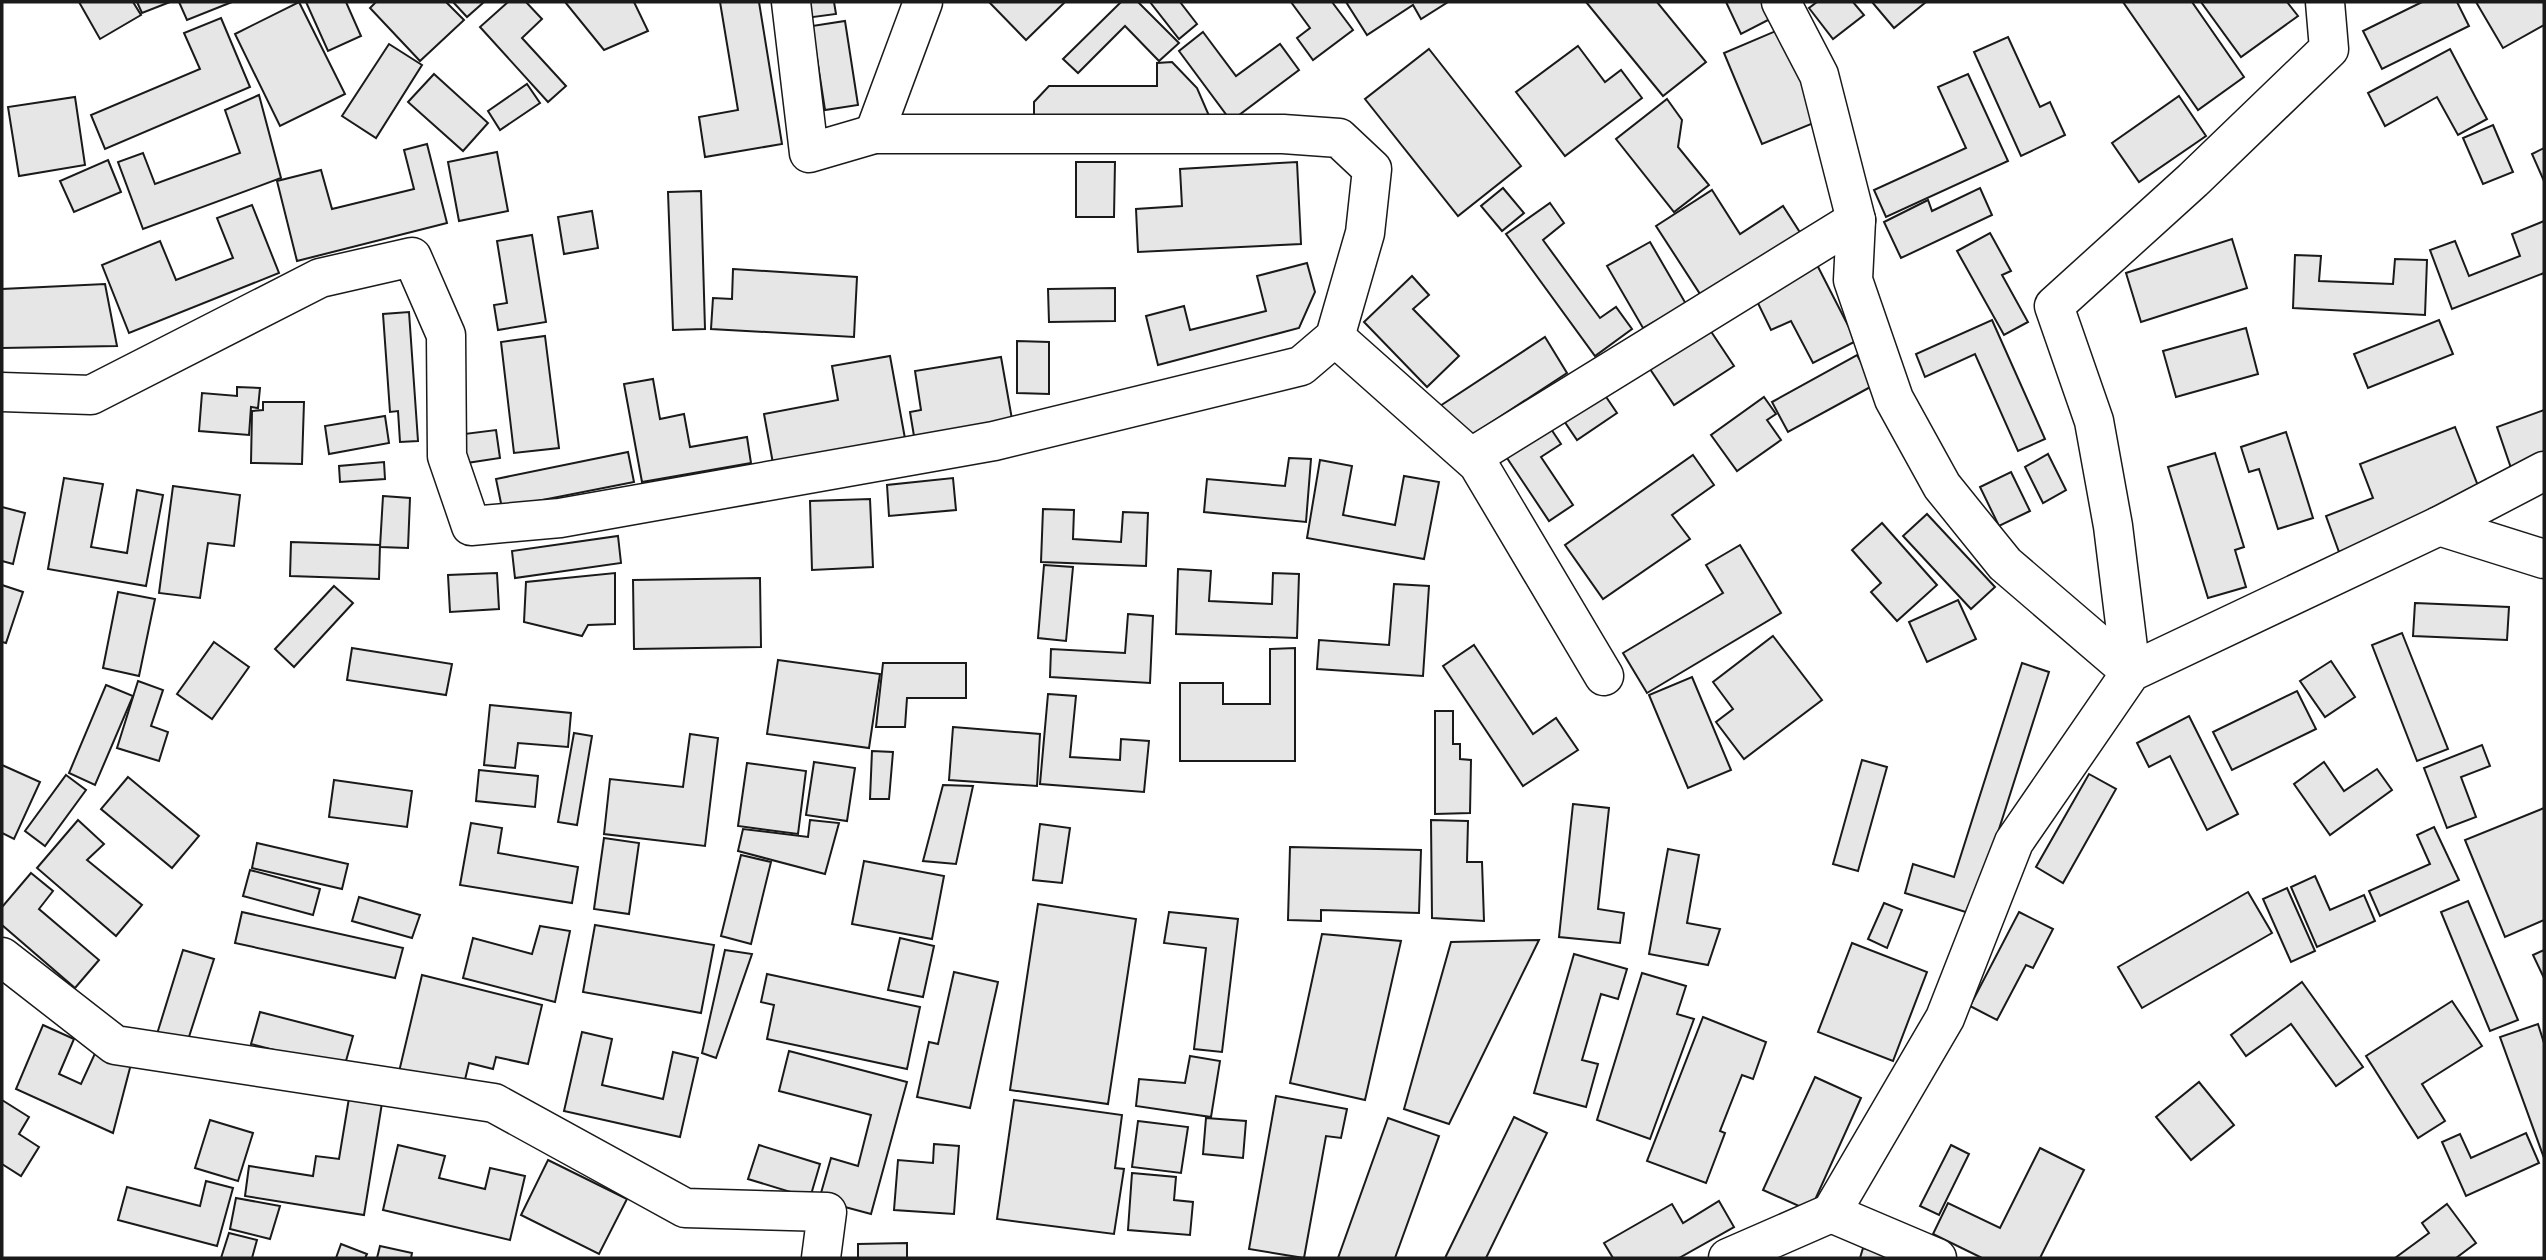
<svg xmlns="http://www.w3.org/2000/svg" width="2546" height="1260" viewBox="0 0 2546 1260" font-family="'DejaVu Sans',sans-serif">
	<rect width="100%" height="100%" fill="#fff"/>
	<!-- building -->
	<g fill="#e6e6e6" stroke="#1a1a1a" stroke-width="2">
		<path d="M79,2H133L141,15L100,39Z"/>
		<path d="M137,2H170L142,13Z"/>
		<path d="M179,2H232L187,20Z"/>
		<path d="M299,2L345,94L280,126L235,34Z"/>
		<path d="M306,2H346L361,36L328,51Z"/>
		<path d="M376,2H446L464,20L420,61L370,8Z"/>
		<path d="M453,2H484L467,17Z"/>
		<path d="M508,2H526L542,19L522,38L566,86L548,102L480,27Z"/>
		<path d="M565,2H634L648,31L604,50Z"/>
		<path d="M720,2H759L782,144L705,157L699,117L738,110Z"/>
		<path d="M803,2H834L836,14L806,18Z"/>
		<path d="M989,2H1065L1026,40Z"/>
		<path d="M1121,2H1138L1179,43L1159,61L1125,26L1078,73L1063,59Z"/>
		<path d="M1150,2H1180L1197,24L1179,39Z"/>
		<path d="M1291,2H1332L1353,30L1313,60L1297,38L1310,28Z"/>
		<path d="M1346,2H1448L1421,19L1413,5L1367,35Z"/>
		<path d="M1586,2H1657L1706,62L1663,96Z"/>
		<path d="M1726,2H1764L1772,18L1741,34Z"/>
		<path d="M1817,2H1853L1864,15L1833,39L1809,8Z"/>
		<path d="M1872,2H1926L1894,28Z"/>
		<path d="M2123,2H2192L2244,77L2198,110Z"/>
		<path d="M2201,2H2287L2298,16L2241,57Z"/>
		<path d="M2422,2H2457L2469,26L2382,69L2363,31Z"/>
		<path d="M2476,2H2544V25L2503,48Z"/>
		<path d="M221,18L250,87L105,149L91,115L200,69L184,33Z"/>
		<path d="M845,21L858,105L825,110L812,26Z"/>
		<path d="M1783,28L1821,120L1762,144L1724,53Z"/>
		<path d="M1203,32L1236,76L1280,44L1299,70L1231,121L1179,51Z"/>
		<path d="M2008,37L2040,107L2050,102L2065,135L2021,156L1974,52Z"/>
		<path d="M389,44L422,65L376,138L342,116Z"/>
		<path d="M1578,46L1605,82L1621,70L1642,98L1565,156L1516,92Z"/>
		<path d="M1429,49L1521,166L1458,216L1365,99Z"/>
		<path d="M2450,49L2487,119L2458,135L2437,97L2385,126L2368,93Z"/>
		<path d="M1172,62L1197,88L1210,118L1034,119V102L1049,86H1157V63Z"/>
		<path d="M434,74L488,123L463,151L408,102Z"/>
		<path d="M1968,74L2008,161L1886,217L1874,190L1966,148L1938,87Z"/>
		<path d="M527,84L540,103L500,130L488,111Z"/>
		<path d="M259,95L281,178L143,229L118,162L143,153L155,184L240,153L225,110Z"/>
		<path d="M2179,96L2206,136L2139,182L2112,143Z"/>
		<path d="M75,97L85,165L19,176L8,107Z"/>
		<path d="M1667,99L1682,120L1678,147L1709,185L1674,212L1616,139Z"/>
		<path d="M2493,125L2513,172L2483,184L2463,138Z"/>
		<path d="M427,144L447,223L297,261L277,181L321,170L332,209L414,189L404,150Z"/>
		<path d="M2544,148V181L2532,154Z"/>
		<path d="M497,152L508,211L459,221L448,162Z"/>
		<path d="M108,160L121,192L74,212L60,181Z"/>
		<path d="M1076,162H1115L1114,217H1076Z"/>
		<path d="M1297,162L1301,244L1138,252L1136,209L1182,206L1180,169Z"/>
		<path d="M1503,188L1524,213L1502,231L1481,206Z"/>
		<path d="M1980,188L1992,215L1901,258L1884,222L1928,200L1932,211Z"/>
		<path d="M1712,190L1740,234L1783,206L1801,234L1702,297L1656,226Z"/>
		<path d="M701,191L705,329L673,330L668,192Z"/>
		<path d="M1550,203L1564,223L1543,240L1600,318L1616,307L1632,329L1595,356L1506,234Z"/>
		<path d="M252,205L279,273L129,333L102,265L160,241L176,280L233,258L217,218Z"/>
		<path d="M592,211L598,248L564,254L558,217Z"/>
		<path d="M2544,221V273L2452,309L2430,250L2455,241L2469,276L2520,256L2512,234Z"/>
		<path d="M1990,233L2011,271L2002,275L2028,322L2004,335L1957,251Z"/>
		<path d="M532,235L546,322L498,330L494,305L507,303L497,241Z"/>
		<path d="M2232,239L2247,288L2141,322L2126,273Z"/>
		<path d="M1650,242L1686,304L1643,328L1607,266Z"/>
		<path d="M2295,255L2321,256L2319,281L2393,284L2395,259L2427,260L2425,315L2293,308Z"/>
		<path d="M1814,259L1856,341L1813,363L1791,321L1771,330L1752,291Z"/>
		<path d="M1307,263L1315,292L1299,328L1158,365L1146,316L1184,306L1190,330L1266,311L1257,276Z"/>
		<path d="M733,269L857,277L854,337L711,329L713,298L732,299Z"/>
		<path d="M1412,276L1429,295L1413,309L1459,356L1427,387L1364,322Z"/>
		<path d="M105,284L117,346L2,348V289Z"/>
		<path d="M1115,288V321L1049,322L1048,289Z"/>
		<path d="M409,312L418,441L400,442L398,411L390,412L383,314Z"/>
		<path d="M1992,320L2045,439L2018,451L1975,354L1925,377L1916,354Z"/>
		<path d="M2439,320L2453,354L2368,388L2354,354Z"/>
		<path d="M1708,327L1734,366L1674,405L1648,366Z"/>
		<path d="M2246,328L2258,374L2176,397L2163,351Z"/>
		<path d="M545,336L559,448L514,453L501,342Z"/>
		<path d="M1545,337L1567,373L1463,441L1440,406Z"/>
		<path d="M1017,341L1049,342V394L1017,393Z"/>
		<path d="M1857,355L1874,385L1788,432L1772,402Z"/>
		<path d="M890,356L906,444L774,469L764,414L838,400L832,366Z"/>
		<path d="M1001,357L1013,425L915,442L910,412L921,410L915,371Z"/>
		<path d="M653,379L660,419L684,414L690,447L747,437L751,463L642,482L624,384Z"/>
		<path d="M1598,385L1617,413L1577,440L1558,412Z"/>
		<path d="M237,387L260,388L258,408L251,407L249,435L199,431L202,393L237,396Z"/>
		<path d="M1764,397L1776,414L1767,420L1781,440L1737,471L1711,435Z"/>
		<path d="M263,402H304L302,464L251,463L252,411L263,410Z"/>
		<path d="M2544,410V457L2511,468L2497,427Z"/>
		<path d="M385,416L389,443L329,454L325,426Z"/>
		<path d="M1545,420L1561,444L1541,457L1573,505L1549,521L1501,449Z"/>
		<path d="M2455,427L2482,496L2339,552L2326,516L2373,498L2360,464Z"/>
		<path d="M496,430L500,458L460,464L456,435Z"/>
		<path d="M2286,432L2313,518L2278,529L2259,469L2249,472L2241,447Z"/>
		<path d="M628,452L634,482L502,508L496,479Z"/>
		<path d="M2215,453L2244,547L2235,550L2246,587L2208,598L2168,467Z"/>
		<path d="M2048,454L2066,490L2043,503L2025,467Z"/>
		<path d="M1693,455L1714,485L1672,515L1690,539L1603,599L1565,545Z"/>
		<path d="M1289,458L1311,459L1306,522L1204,512L1207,479L1285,486Z"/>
		<path d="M1320,460L1352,466L1343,515L1395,525L1404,476L1439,482L1424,559L1307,538Z"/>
		<path d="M384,462L385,479L340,482L339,466Z"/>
		<path d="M2011,472L2030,511L1999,526L1980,487Z"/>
		<path d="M64,478L103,484L91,547L127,553L137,490L163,495L146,586L48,569Z"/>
		<path d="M953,478L956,510L889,516L887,485Z"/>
		<path d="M173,486L240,495L234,546L208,543L200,598L159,593Z"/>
		<path d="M383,496L410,498L408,548L380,547Z"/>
		<path d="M870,499L873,567L812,570L810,501Z"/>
		<path d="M2,507L25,513L13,564L2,561Z"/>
		<path d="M1043,509L1074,510L1073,539L1121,542L1123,512L1148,513L1146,566L1041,562Z"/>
		<path d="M1927,514L1995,587L1971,609L1903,536Z"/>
		<path d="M1882,523L1937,585L1897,621L1871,592L1881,583L1852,550Z"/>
		<path d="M618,536L621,563L515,578L512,551Z"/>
		<path d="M291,542L380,545L379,579L290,576Z"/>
		<path d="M1740,545L1781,613L1647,693L1623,653L1723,593L1706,565Z"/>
		<path d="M1044,565L1073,567L1066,641L1038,638Z"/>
		<path d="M1178,569L1211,571L1209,601L1272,604L1273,573L1299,574L1297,638L1176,634Z"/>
		<path d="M497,573L499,609L450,612L448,575Z"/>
		<path d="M615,573V624L588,625L582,636L524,622L526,582Z"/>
		<path d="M760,578L761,647L634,649L633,580Z"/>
		<path d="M1394,584L1429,586L1423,676L1317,669L1319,640L1389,645Z"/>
		<path d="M2,585L23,592L6,643L2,642Z"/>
		<path d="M334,586L353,603L294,667L275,649Z"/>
		<path d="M118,592L155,599L139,676L103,668Z"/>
		<path d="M1958,600L1976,639L1927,662L1909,622Z"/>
		<path d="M2415,603L2509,607L2507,640L2413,636Z"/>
		<path d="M1128,614L1153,616L1150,683L1050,677L1051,649L1125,653Z"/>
		<path d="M2402,633L2448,749L2417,761L2372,645Z"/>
		<path d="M1773,636L1822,700L1744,759L1716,722L1733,709L1713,682Z"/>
		<path d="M214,642L249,667L212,719L177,694Z"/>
		<path d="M1474,645L1533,734L1556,718L1578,750L1523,786L1443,666Z"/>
		<path d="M352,648L452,664L446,695L347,680Z"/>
		<path d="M1295,648V761H1180V683H1223V704H1270V649Z"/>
		<path d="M778,660L880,674L869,748L767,734Z"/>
		<path d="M2331,661L2355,697L2325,717L2300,681Z"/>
		<path d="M883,663H966V698H907L905,727H876Z"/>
		<path d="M2022,663L2049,672L1972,914L1905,893L1913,864L1954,877Z"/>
		<path d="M1692,677L1731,770L1688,788L1649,695Z"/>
		<path d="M138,681L163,690L151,726L168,732L159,761L117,748Z"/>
		<path d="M106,685L133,696L95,785L69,773Z"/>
		<path d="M2297,691L2316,729L2232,770L2213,732Z"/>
		<path d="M1048,694L1076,696L1070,757L1120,760L1121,739L1149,741L1144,792L1040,784Z"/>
		<path d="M490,705L571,713L568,747L518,743L515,768L484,765Z"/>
		<path d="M1435,711H1453V744H1460V759L1471,760L1470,813L1435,814Z"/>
		<path d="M2189,716L2238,814L2207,830L2170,756L2149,767L2137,743Z"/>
		<path d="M953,727L1040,734L1037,786L949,780Z"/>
		<path d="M574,733L592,736L577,825L558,822Z"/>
		<path d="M690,734L718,738L705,846L604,834L610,779L683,787Z"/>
		<path d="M2482,745L2490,766L2461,777L2476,817L2447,828L2424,768Z"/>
		<path d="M872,751L893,752L889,799H870Z"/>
		<path d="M1862,760L1887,767L1858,871L1833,864Z"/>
		<path d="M814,762L855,768L847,821L806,815Z"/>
		<path d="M2324,762L2344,791L2377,769L2392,790L2330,835L2294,784Z"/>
		<path d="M747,763L806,771L798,834L738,826Z"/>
		<path d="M2,765L40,782L14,839L2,833Z"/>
		<path d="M479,770L538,776L535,807L476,801Z"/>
		<path d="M2089,774L2116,789L2063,883L2036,867Z"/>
		<path d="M66,775L86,790L45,846L25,831Z"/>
		<path d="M128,777L199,836L172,868L101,809Z"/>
		<path d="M334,780L412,791L407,827L329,817Z"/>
		<path d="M943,785L973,786L956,864L923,861Z"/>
		<path d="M1573,804L1609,808L1598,909L1624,913L1620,943L1559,937Z"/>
		<path d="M2544,808V920L2505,937L2465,840Z"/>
		<path d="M78,820L104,844L87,860L142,905L116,936L37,868Z"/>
		<path d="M810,820L839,823L825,874L738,851L743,829L808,837Z"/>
		<path d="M1431,820L1468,821L1467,862H1482L1484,921L1432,918Z"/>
		<path d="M471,823L502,828L498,853L578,867L572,903L460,885Z"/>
		<path d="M1040,824L1070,828L1062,883L1033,880Z"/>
		<path d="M2434,827L2459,880L2380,916L2369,891L2430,864L2417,835Z"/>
		<path d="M604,838L639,843L629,914L594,909Z"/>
		<path d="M257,843L348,864L342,889L252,868Z"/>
		<path d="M1290,847L1421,850L1419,913L1321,910V921L1288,920Z"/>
		<path d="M1668,849L1699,855L1687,923L1720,929L1708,965L1649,954Z"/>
		<path d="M741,855L771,862L751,944L721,936Z"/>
		<path d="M864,861L944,876L932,939L852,924Z"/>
		<path d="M250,870L320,889L313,915L243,896Z"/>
		<path d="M31,873L53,891L39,909L99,960L75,988L2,925V907Z"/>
		<path d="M2315,876L2330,910L2364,895L2375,921L2317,947L2291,887Z"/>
		<path d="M2287,888L2315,951L2291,962L2263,899Z"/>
		<path d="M2248,892L2272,933L2142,1008L2118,967Z"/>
		<path d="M359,897L420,915L412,938L352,921Z"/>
		<path d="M2468,901L2518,1020L2490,1031L2441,912Z"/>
		<path d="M1884,903L1902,910L1887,948L1868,939Z"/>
		<path d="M1038,904L1136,919L1108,1104L1010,1090Z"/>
		<path d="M242,912L403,948L395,978L235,943Z"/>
		<path d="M1169,912L1238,919L1222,1052L1194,1049L1206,948L1164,943Z"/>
		<path d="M2019,912L2053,929L2033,968L2026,965L1997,1020L1970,1006Z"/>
		<path d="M595,925L714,945L701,1013L583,992Z"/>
		<path d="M540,926L570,931L555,1002L463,978L473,938L532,954Z"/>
		<path d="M1322,934L1401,941L1365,1100L1290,1083Z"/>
		<path d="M900,938L934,946L923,997L888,990Z"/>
		<path d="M1539,940L1449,1124L1404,1109L1451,942Z"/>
		<path d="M1852,943L1927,972L1893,1061L1818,1032Z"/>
		<path d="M183,950L214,959L187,1043L157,1034Z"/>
		<path d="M725,950L752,954L716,1058L702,1053Z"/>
		<path d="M2544,950V978L2533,955Z"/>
		<path d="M1574,954L1627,969L1618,999L1601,994L1582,1060L1598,1064L1586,1107L1534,1093Z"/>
		<path d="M954,972L998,982L970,1108L917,1097L929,1042L938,1044Z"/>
		<path d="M1642,973L1686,986L1677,1014L1694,1019L1650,1139L1597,1120Z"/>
		<path d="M767,974L920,1007L907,1069L767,1039L774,1005L761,1002Z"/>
		<path d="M422,975L542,1005L528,1064L496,1057L493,1069L469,1063L462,1092L398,1076Z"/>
		<path d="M2302,982L2363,1067L2336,1086L2291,1024L2246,1056L2231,1035Z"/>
		<path d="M2452,1001L2482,1046L2422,1084L2445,1121L2418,1138L2366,1056Z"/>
		<path d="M260,1012L353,1036L344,1068L251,1044Z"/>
		<path d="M1703,1017L1766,1042L1753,1079L1742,1075L1720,1131L1725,1133L1706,1183L1647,1161Z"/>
		<path d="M2538,1024L2544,1043V1158L2500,1037Z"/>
		<path d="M43,1025L74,1039L59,1074L81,1084L97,1049L131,1064L113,1133L16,1089Z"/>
		<path d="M582,1032L612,1039L602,1085L663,1099L673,1052L698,1058L680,1137L564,1111Z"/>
		<path d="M789,1051L907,1082L871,1214L819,1200L831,1158L858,1166L871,1115L779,1091Z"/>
		<path d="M1190,1056L1220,1061L1211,1117L1136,1106L1139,1079L1185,1083Z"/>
		<path d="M1815,1077L1861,1098L1810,1211L1763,1190Z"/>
		<path d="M2199,1082L2234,1125L2191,1160L2156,1117Z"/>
		<path d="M1276,1096L1347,1109L1341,1138L1326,1136L1304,1258L1249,1249Z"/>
		<path d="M349,1098L382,1103L364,1215L245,1196L249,1166L313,1176L316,1156L339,1159Z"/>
		<path d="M2,1100L29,1117L19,1134L39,1147L21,1176L2,1164Z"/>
		<path d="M1014,1100L1122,1115L1115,1168L1124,1169L1114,1234L997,1219Z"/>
		<path d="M1514,1117L1547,1133L1486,1258H1445Z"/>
		<path d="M1206,1118L1246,1121L1243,1158L1203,1154Z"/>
		<path d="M1388,1118L1439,1136L1395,1258H1338Z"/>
		<path d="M210,1120L253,1133L238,1181L195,1168Z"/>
		<path d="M1138,1121L1188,1127L1181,1173L1132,1167Z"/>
		<path d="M2526,1133L2539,1163L2466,1196L2442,1142L2460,1134L2471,1158Z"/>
		<path d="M934,1144L959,1146L954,1214L894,1210L898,1160L933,1163Z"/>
		<path d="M398,1145L445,1156L439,1178L485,1189L490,1168L525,1176L510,1240L383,1210Z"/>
		<path d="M759,1145L820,1164L810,1198L748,1179Z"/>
		<path d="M1951,1145L1969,1154L1939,1215L1920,1206Z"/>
		<path d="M2040,1148L2084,1170L2040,1258H1982L1933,1234L1948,1203L2000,1228Z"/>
		<path d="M548,1160L627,1199L599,1254L521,1215Z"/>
		<path d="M1132,1173L1176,1177L1174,1200L1193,1202L1190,1235L1128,1230Z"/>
		<path d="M206,1181L233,1188L217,1246L118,1220L127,1187L200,1206Z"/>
		<path d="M236,1198L280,1206L270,1239L230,1229Z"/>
		<path d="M1719,1201L1734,1227L1679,1258H1613L1604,1243L1672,1204L1683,1223Z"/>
		<path d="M2447,1204L2476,1243L2456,1258H2395L2429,1233L2422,1223Z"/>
		<path d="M229,1233L257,1240L252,1258H221Z"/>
		<path d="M907,1243V1258H858V1244Z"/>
		<path d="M341,1244L367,1254L365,1258H336Z"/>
		<path d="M380,1246L412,1253L411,1258H377Z"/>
		<path d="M1863,1248L1891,1256V1258H1860Z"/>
	</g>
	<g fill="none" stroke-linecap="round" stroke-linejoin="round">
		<defs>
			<g id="street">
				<path d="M1781,2L1819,75L1856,220L1853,280L1894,399L1942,486L2005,564L2131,672"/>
				<path d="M874,134L923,2"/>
				<path d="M1335,337L1478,464L1604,676"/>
				<path d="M2,392L91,395L320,278L412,257L446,335L447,456L471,526L560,518L994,441L1301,366L1335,337L1365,233L1372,169L1339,138L1283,134H874L809,153L791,2"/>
				<path d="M1472,457L1856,220"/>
				<path d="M2439,526L2544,559"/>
				<path d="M2131,672L2113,526L2094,421L2054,306L2193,180L2329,49L2325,2"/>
				<path d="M2,957L115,1045L494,1103L685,1208L827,1212L821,1258"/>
				<path d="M1831,1213L1937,1258"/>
				<path d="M1728,1258L1831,1213L1945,1018L2014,842L2131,672L2439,526L2544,471"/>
			</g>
		</defs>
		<!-- street casing -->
		<use href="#street" stroke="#1a1a1a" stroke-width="41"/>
		<!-- street -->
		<use href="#street" stroke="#fff" stroke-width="38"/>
	</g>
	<!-- border -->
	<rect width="2546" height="1260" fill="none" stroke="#1a1a1a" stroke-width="7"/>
</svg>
